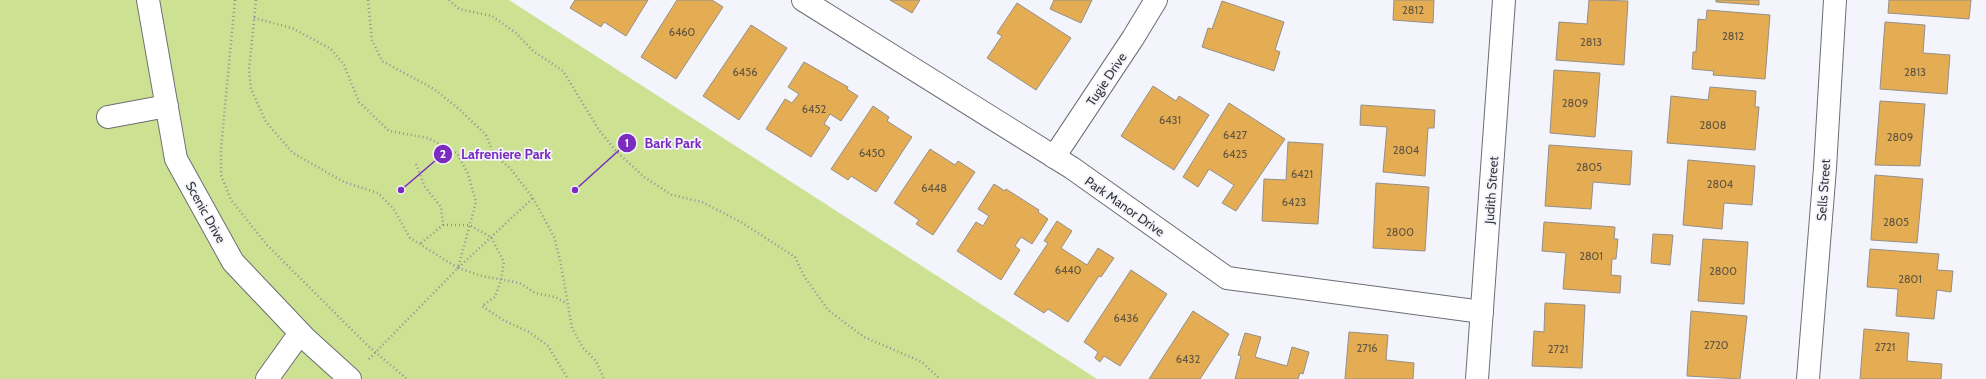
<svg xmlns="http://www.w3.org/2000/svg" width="1986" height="379" viewBox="0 0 1986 379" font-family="Cabin,sans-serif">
	<rect width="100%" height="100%" fill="#f3f4fc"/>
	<!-- green -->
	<path fill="#cde193" d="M0,0H509L1097,379H0Z"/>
	<!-- building -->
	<g fill="#e4ad53" stroke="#948f89">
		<path d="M575,0H648L626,36L604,22L601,27L570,8Z"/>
		<path d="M677,0H712L723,7L676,79L641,57Z"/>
		<path d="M890,0H920L912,13Z"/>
		<path d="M1054,0H1092L1081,23L1050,9Z"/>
		<path d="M1394,0H1434L1433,23L1393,20Z"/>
		<path d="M1589,0L1628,1L1624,65L1556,60L1559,22L1587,24Z"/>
		<path d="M1716,0H1759V5L1716,2Z"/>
		<path d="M1889,0H1971L1969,19L1888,13Z"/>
		<path d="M1222,1L1284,22L1275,50L1280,52L1274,71L1202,47L1208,28L1212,29Z"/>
		<path d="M1017,3L1071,38L1036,90L987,58L1002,36L997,33Z"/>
		<path d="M1707,10L1770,15L1765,79L1713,75L1714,71L1692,69L1693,52H1696L1698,19L1706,20Z"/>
		<path d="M1885,22L1925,25L1923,53L1950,55L1947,94L1880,89Z"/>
		<path d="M751,25L787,48L739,120L703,96Z"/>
		<path d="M804,62L848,87L847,89L858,96L841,121L830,114L824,124L830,128L811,157L766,129L785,99L792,103L799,94L788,87Z"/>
		<path d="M1554,70L1600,73L1595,137L1550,133Z"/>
		<path d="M1153,86L1176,101L1179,96L1209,115L1174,170L1121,136Z"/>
		<path d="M1710,87L1756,91L1755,107H1759L1755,150L1667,143L1671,96L1708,100Z"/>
		<path d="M1880,101L1925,104L1920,166L1875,165Z"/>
		<path d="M1229,103L1285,139L1236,211L1222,203L1234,185L1209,169L1198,187L1183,177Z"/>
		<path d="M1361,105L1435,110L1434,128H1428L1425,176L1383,172L1387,127L1360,125Z"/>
		<path d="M873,106L889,117L887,121L912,137L876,192L851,176L848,180L831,169Z"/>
		<path d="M1288,142L1323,144L1318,224L1262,221L1264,179L1286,180Z"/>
		<path d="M1549,145L1632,151L1630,185L1593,182L1591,209L1545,206Z"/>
		<path d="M930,149L955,165L958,161L975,172L933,235L916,224L919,220L894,203Z"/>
		<path d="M1688,160L1755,166L1752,205L1724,203L1722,229L1683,225Z"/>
		<path d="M1875,175L1923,179L1917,243L1871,240Z"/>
		<path d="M1376,183L1429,187L1425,251L1373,248Z"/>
		<path d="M994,184L1005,191L1006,189L1039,210L1038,212L1048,219L1032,244L1021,237L1015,246L1020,250L1001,280L957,251L976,222L983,226L989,216L978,209Z"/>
		<path d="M1057,221L1072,231L1061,248L1087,265L1098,248L1114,258L1101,277L1099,276L1068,322L1048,309L1044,313L1014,294L1048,243L1044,241Z"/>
		<path d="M1544,222L1615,227L1614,239H1618L1616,259H1612L1611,275L1621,276L1620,293L1563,289L1566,253L1542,251Z"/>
		<path d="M1653,234L1673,235L1670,265L1651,263Z"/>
		<path d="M1703,239L1748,242L1744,304L1698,301Z"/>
		<path d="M1870,249L1939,254L1937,270L1953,271L1951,292L1937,290L1934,319L1896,316L1898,289L1867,287Z"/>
		<path d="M1131,270L1167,294L1120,366L1104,356L1100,362L1095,358L1098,352L1084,342Z"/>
		<path d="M1545,303L1585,305L1582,368L1532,366L1534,331L1544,332Z"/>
		<path d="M1193,311L1229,334L1200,379H1149Z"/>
		<path d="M1691,311L1747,316L1740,379L1687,376Z"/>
		<path d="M1864,329L1909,333L1907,361L1942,364L1941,379H1860Z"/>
		<path d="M1349,332L1388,335L1386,360L1414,363L1413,379H1345Z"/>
		<path d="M1245,333L1261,337L1255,357L1287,366L1292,347L1309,352L1303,374L1300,373L1298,379H1235L1241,356L1238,355Z"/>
	</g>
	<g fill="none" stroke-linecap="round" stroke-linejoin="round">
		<defs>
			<g id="minor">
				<path d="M148,0L176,159L233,262L307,340L350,379"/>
				<path d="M803,0L1072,168L1227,278L1482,312"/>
				<path d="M108,117L167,106"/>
				<path d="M1054,157L1133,38L1156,0"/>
				<path d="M267,379L300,333"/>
				<path d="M1477,379L1504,0"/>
				<path d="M1808,379L1825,168L1835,0"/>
			</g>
		</defs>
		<!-- minor casing -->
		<use href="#minor" stroke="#6d6e75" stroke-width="24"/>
		<!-- path -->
		<g stroke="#919297" stroke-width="2.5" stroke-dasharray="1 3" stroke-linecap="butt">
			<path d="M235,0L221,149V175L231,200L267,245L367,345L407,379"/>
			<path d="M256,0L249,70L251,89L266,122L293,153L344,182L378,193L393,208L410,238L458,268L367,361"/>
			<path d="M368,0L372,40L382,61L434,89L460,110L486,135L494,155L510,168L533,198L554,237L560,260L572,328L583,348L596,361L604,379"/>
			<path d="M449,0L459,9L492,16L516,33L533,51L563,71L599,130L615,150L644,177L672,195L702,202L741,222L795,257L804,276L828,310L864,337L922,362L940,379"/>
			<path d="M254,18L292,28L331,49L344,65L359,102L389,131L428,138L457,153L468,174L476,202L458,268L533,198"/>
			<path d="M416,164L425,187L441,207L443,225L420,244"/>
			<path d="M443,225H469L491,237L504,262L501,280L495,297L482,306L503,320L529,332L548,346L568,379"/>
			<path d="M458,268L482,276L520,283L535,293L555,297L566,303"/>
		</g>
		<!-- minor -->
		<use href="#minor" stroke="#fff" stroke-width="22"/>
	</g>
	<g text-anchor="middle" stroke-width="3.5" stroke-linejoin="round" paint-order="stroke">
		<!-- number labels -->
		<g font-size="11" fill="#625541">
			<text x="1413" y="14">2812</text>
			<text x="682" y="36">6460</text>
			<text x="1733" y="40">2812</text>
			<text x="1591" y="46">2813</text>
			<text x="745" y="76">6456</text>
			<text x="1915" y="76">2813</text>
			<text x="1575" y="107">2809</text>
			<text x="814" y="113">6452</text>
			<text x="1170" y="124">6431</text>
			<text x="1713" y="129">2808</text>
			<text x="1235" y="139">6427</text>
			<text x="1900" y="141">2809</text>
			<text x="1406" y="154">2804</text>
			<text x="872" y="157">6450</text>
			<text x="1235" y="158">6425</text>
			<text x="1589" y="171">2805</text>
			<text x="1302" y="178">6421</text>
			<text x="1720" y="188">2804</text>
			<text x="934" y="192">6448</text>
			<text x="1294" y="206">6423</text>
			<text x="1896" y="226">2805</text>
			<text x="1400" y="236">2800</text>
			<text x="1591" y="260">2801</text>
			<text x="1068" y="274">6440</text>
			<text x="1723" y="275">2800</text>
			<text x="1910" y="283">2801</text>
			<text x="1126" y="322">6436</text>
			<text x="1716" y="349">2720</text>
			<text x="1885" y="351">2721</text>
			<text x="1367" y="352">2716</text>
			<text x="1558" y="353">2721</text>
			<text x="1188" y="363">6432</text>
		</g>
		<!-- street labels -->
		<g font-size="13" fill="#37383b" stroke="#f3f4fc">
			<text transform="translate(1106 79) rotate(-56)" y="5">Tugie Drive</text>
			<text transform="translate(1491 190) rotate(-86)" y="5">Judith Street</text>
			<text transform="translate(1823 190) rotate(-86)" y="5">Sells Street</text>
			<text transform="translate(1125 206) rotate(35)" y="5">Park Manor Drive</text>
			<text transform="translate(206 212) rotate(61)" y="5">Scenic Drive</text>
		</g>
	</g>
	<!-- callouts -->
	<path fill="none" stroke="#7b2cbf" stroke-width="1.5" d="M575 190L627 143M401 190L443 154"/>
	<g fill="#7b2cbf" stroke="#f3f4fc" stroke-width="1.5">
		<circle cx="575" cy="190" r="4"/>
		<circle cx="401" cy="190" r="4"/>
		<circle cx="627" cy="143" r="10"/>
		<circle cx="443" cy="154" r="10"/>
	</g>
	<g font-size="12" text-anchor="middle" font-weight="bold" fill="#fff">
		<text x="627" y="147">1</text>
		<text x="443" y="158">2</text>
	</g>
	<g font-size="14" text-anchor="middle" font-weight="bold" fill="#7b2cbf" stroke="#f3f4fc" stroke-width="3.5" stroke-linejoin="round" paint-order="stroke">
		<text x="673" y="148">Bark Park</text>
		<text x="506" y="159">Lafreniere Park</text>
	</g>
</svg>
